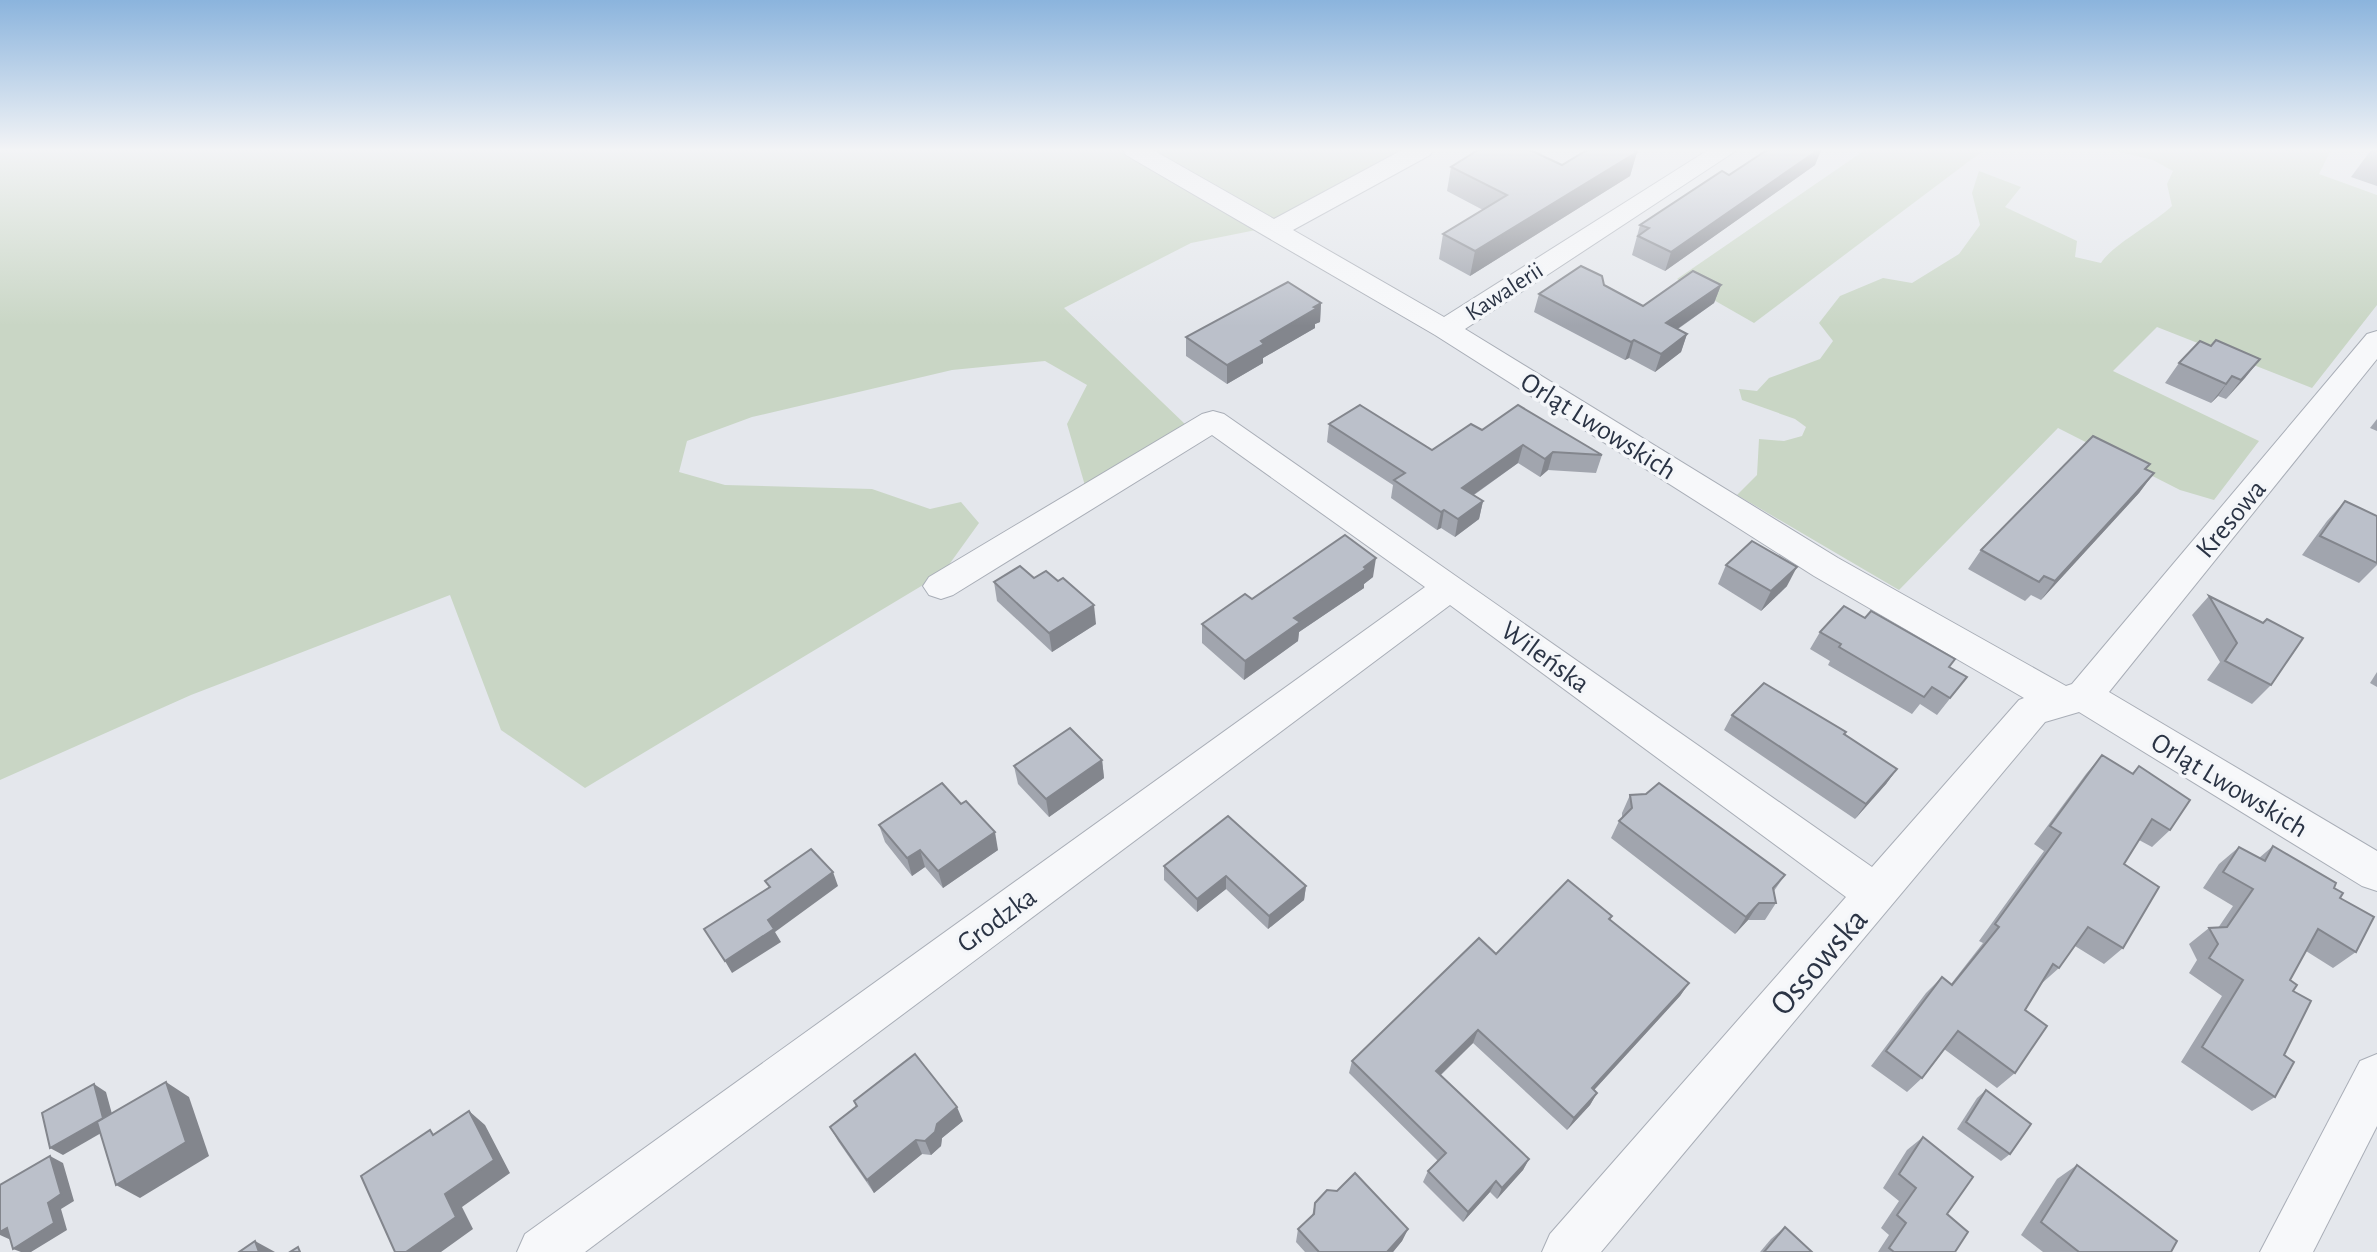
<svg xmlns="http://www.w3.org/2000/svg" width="2377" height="1252" viewBox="0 0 2377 1252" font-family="'Alegreya Sans',sans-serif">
	<rect width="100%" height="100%" fill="#e4e7ec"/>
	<!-- green -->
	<g fill="#c9d6c5">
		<path d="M0,150H1407L1271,227L1191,243L1064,308L1187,426L1086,489L1067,424L1087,385L1045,361L952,370L752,417L687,441L679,472L725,485L872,489L930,509L961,502L979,523L943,573L585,788L501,730L450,595L191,695L0,780Z"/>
		<path d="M1865,150H1984L1754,323L1677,279Z"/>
		<path d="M2111,150H2331L2319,174L2377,195V305L2312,388L2157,327L2113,371L2259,441L2214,500L2180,490L2058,428L1899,590L1737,495L1757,475L1759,439L1784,441L1802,436L1806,427L1795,419L1742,400L1739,389L1757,391L1769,378L1820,359L1833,341L1819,323L1840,296L1883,278L1912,283L1959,254L1980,225L1972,193L1979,171L2021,187L2005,207L2077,241L2075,257L2101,263C2112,245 2153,224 2172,206L2167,184L2173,171L2153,160Z"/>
	</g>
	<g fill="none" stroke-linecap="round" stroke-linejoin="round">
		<defs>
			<g id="minor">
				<path d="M1123,150H1153L1274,219L1402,150H1433L1430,155L1293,230L1444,317L1708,150H1737L1465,329L1838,558L2066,686L2072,684L2367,334L2377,331V359L2109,692L2377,851V891L2362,886L2079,712L2045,722L1601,1252H1542L1550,1234L1846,897L1450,605L585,1252H517L525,1234L1425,587L1212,435L953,595L941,599L929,595L923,586L929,577L1202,414L1213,411L1224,414L1872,867L2019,700L2024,698L1814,576L1435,335L1126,155Z"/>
				<path d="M2377,1054V1126L2313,1252H2260L2360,1061Z"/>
			</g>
		</defs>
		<!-- minor casing -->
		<use href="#minor" stroke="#a9aeb7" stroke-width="2"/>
		<!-- minor -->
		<use href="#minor" fill="#f7f8fa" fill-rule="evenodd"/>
	</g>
	<!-- wall -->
	<g fill="#a1a5ae">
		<path d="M1767,150H1821L1815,165L1665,271L1632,255L1640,225L1729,175Z"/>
		<path d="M2371,150H2377V186L2351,177Z"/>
		<path d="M1637,152L1630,176L1470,276L1439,259L1443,234L1483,210L1447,191L1451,167L1562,165Z"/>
		<path d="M1604,285L1643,306L1721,285L1714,303L1678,329L1687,334L1681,352L1655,372L1629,358L1625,360L1534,312L1539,294Z"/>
		<path d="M1321,303L1320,322L1315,324V328L1263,358V363L1227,384L1186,356V337Z"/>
		<path d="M2211,346L2260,359L2226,399L2218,396L2211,403L2165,383L2179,363Z"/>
		<path d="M2377,419V431L2370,428Z"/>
		<path d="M1329,424L1432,450L1482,430L1602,455L1596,473L1548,470L1540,477L1518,463L1474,495L1483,501L1479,519L1455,537L1441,528L1437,530L1391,498L1393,485L1327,442Z"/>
		<path d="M2146,469L2154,473L2139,493L2041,600L2031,595L2025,601L1968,569L1981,550Z"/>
		<path d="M2345,501L2377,516V565L2359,583L2302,555L2327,521Z"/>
		<path d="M1726,565L1787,586L1761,611L1718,584Z"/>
		<path d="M1373,577L1364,584V588L1299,632L1298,641L1244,680L1202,643V624L1252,599Z"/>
		<path d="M1034,578L1058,581L1096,624L1052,652L997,601L994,582Z"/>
		<path d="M2209,596L2271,685L2252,704L2207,680L2220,662L2192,615Z"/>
		<path d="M1820,632L1950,667L1967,677L1937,715L1920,704L1912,714L1828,665L1830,661L1810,649Z"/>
		<path d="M2377,672V687L2370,683Z"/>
		<path d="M1732,715L1897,769L1886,784L1855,819L1724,730Z"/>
		<path d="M2102,755L2132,773L2139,766L2170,830L2152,847L2139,840L2124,864L2123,948L2104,964L2075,946L2059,968L2041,984L2025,1010L2015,1073L1997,1088L1944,1049L1922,1078L1907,1092L1871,1066L1926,993L1942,977L1951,984L1983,943L1979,941L2044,851L2034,844L2086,774Z"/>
		<path d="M1102,760L1104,778L1049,817L1018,784L1014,766Z"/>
		<path d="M1630,795L1785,875L1774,891L1776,903L1765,920H1748L1735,934L1611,838L1619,821L1622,818V813Z"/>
		<path d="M879,825L998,850L943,888L925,867L912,876L885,842Z"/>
		<path d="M2273,846L2334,888L2340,898L2356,952L2333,968L2306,951L2290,980L2293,991L2284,1055L2275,1097L2252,1111L2181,1062L2222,996L2189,973L2197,960L2189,944L2209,928H2218L2233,906L2203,888L2219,864L2239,847L2259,858Z"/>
		<path d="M1164,866L1306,886L1304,900L1268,929L1226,889L1197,912L1164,880Z"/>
		<path d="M1612,916L1610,920L1689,983L1680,996L1594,1090L1597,1093L1590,1105L1567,1130L1473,1043L1441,1075L1529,1159L1523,1170L1497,1199L1490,1192L1463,1222L1423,1182L1428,1171L1438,1161L1349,1073L1352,1061L1496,954Z"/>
		<path d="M1986,1090L2010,1154L2001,1161L1957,1129L1977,1098Z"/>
		<path d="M854,1101L963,1121L942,1138L941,1146L931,1155L922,1154L874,1193L838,1141L830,1127L856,1107Z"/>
		<path d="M1923,1137L1947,1214L1955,1252H1878L1889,1235L1881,1228L1899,1201L1883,1188L1907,1150Z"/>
		<path d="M2077,1165L2171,1252H2043L2021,1235L2057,1179Z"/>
		<path d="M1315,1203L1408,1229L1402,1241L1393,1252H1305L1296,1242L1298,1229L1312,1216Z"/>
		<path d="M1785,1227L1812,1252H1760L1771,1239Z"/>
	</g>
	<!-- shaded-wall -->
	<g fill="#83868d">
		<path d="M1818,150H1821L1815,165L1665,271L1671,252Z"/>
		<path d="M1637,152L1630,176L1470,276L1475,251Z"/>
		<path d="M1721,285L1714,303L1660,341L1666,323Z"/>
		<path d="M1321,303L1320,322L1315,324V328L1263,358V363L1227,384V365L1261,341Z"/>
		<path d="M1687,334L1681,352L1655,372L1661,354Z"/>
		<path d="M1634,340L1629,358L1625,360L1631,342Z"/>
		<path d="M2260,359L2245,378L2226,399L2241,380Z"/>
		<path d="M2232,376L2218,396L2211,403L2226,384Z"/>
		<path d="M1523,445L1518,463L1459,505L1462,488Z"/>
		<path d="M1553,452L1548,470L1540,477L1545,459Z"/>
		<path d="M2154,473L2139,493L2041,600L2055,581Z"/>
		<path d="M1483,501L1479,519L1455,537L1458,519Z"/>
		<path d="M1444,510L1441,528L1437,530L1441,512Z"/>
		<path d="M1376,558L1373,577L1364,584V588L1299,632L1298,641L1244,680L1245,661L1294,618Z"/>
		<path d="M1797,567L1787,586L1761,611L1771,591Z"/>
		<path d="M1094,605L1096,624L1052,652L1049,633Z"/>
		<path d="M1102,760L1104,778L1049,817L1046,799Z"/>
		<path d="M1897,769L1886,784L1855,819L1866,804Z"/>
		<path d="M995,832L998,850L943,888L938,871Z"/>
		<path d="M920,850L925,867L912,876L907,858Z"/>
		<path d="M833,872L838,886L775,932L781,942L732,973L725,961L768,920Z"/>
		<path d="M1226,876V889L1197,912V899Z"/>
		<path d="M1306,886L1304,900L1268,929L1269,916Z"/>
		<path d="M1759,903L1748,920L1735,934L1746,917Z"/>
		<path d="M1689,983L1680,996L1585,1100L1592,1088Z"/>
		<path d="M1478,1030L1473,1043L1432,1083L1436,1071Z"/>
		<path d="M166,1082L189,1097L209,1156L140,1198L116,1185Z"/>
		<path d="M94,1084L106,1092L115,1125L63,1155L50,1148Z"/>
		<path d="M1597,1093L1590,1105L1567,1130L1574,1118Z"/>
		<path d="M957,1107L963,1121L942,1138L941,1146L931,1155L925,1141L937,1124Z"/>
		<path d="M469,1111L485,1125L510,1173L462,1207L473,1229L441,1252H406L445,1194Z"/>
		<path d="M916,1140L922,1154L874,1193L867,1180Z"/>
		<path d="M50,1156L63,1163L74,1201L61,1209L67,1230L31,1252H21L13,1249Z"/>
		<path d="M1529,1159L1523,1170L1497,1199L1502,1188Z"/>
		<path d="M1496,1181L1490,1192L1463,1222L1468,1212Z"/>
		<path d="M7,1228L11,1240L0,1235V1232Z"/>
		<path d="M1408,1229L1402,1241L1393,1252H1387Z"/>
		<path d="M255,1241L275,1252H259Z"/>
	</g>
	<!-- building -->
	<g fill="#bbc0ca" stroke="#83868d" stroke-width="2">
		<path d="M1478,150H1530L1562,165L1587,150H1634L1637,152L1475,251L1443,234L1507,195L1451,167Z"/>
		<path d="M1767,150H1818L1671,252L1638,236L1649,228L1640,225L1722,171L1729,175Z"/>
		<path d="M1581,266L1602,276L1604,285L1643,306L1693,271L1721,285L1666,323L1687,334L1661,354L1634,340L1631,342L1539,294Z"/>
		<path d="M1288,282L1321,303L1314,307L1317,308L1261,341L1264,344L1227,365L1186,337Z"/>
		<path d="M2216,340L2260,359L2241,380L2232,376L2226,384L2179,363L2200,341L2211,346Z"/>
		<path d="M1360,405L1432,450L1471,424L1482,430L1518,405L1602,455L1553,452L1545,459L1523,445L1462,488L1483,501L1458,519L1444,510L1441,512L1394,480L1405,473L1329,424Z"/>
		<path d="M2093,436L2150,464L2145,469L2154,473L2055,581L2044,576L2039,582L1981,550Z"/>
		<path d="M2345,501L2377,516V563L2320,536Z"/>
		<path d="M1345,535L1376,558L1364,567L1366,569L1294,618L1300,622L1245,661L1202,624L1245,594L1252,599Z"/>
		<path d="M1752,541L1797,567L1771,591L1726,565Z"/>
		<path d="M1020,566L1034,578L1046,571L1058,581L1063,578L1094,605L1049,633L994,582Z"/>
		<path d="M2209,596L2263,623L2267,619L2303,638L2271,685L2225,661L2237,643Z"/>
		<path d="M1844,606L1865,618L1871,611L1955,659L1949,667L1967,677L1950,698L1932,687L1924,697L1839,647L1841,644L1820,632Z"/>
		<path d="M1764,683L1846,732L1844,734L1897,769L1866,804L1732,715Z"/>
		<path d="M1070,728L1102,760L1046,799L1014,766Z"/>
		<path d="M2102,755L2133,774L2139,766L2190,800L2170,830L2152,819L2124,864L2159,887L2123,948L2088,927L2059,968L2053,964L2025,1010L2047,1026L2015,1073L1958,1031L1922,1078L1886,1051L1942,977L1952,985L1999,927L1995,924L2061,833L2050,826Z"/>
		<path d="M942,783L961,804L966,801L995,832L938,871L920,850L907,858L879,825Z"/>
		<path d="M1659,783L1785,875L1773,888L1776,903H1759L1746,917L1619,821L1632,808L1630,795L1646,794Z"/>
		<path d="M1228,816L1306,886L1269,916L1226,876L1197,899L1164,866Z"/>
		<path d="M2273,846L2336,883L2334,888L2343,893L2340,898L2374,917L2356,952L2318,929L2290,980L2297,985L2293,991L2311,1001L2284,1055L2294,1062L2275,1097L2202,1047L2243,980L2209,958L2218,944L2209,928L2227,927L2253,889L2223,872L2239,847L2265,861Z"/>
		<path d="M811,849L833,872L768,920L774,929L725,961L704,929L770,887L765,881Z"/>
		<path d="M1568,880L1612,916L1609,919L1689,983L1592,1088L1597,1093L1574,1118L1478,1030L1436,1071L1529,1159L1502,1188L1496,1181L1468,1212L1428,1171L1446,1153L1352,1061L1479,938L1496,954Z"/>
		<path d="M915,1054L957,1107L937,1124L935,1132L925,1141L916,1140L867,1180L830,1127L857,1106L854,1101Z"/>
		<path d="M166,1082L186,1142L116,1185L97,1122Z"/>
		<path d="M94,1084L103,1118L50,1148L42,1113Z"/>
		<path d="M1986,1090L2031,1124L2010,1154L1966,1122Z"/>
		<path d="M469,1111L494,1160L445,1194L456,1217L406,1252H395L361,1176L430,1130L433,1135Z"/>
		<path d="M1923,1137L1973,1177L1947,1214L1968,1232L1955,1252H1894L1889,1248L1906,1223L1897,1215L1916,1188L1899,1174Z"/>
		<path d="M50,1156L61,1194L48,1203L54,1223L13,1249L7,1228L0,1232V1185Z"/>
		<path d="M2077,1165L2177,1241L2171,1252H2079L2041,1222Z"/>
		<path d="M1355,1173L1408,1229L1387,1252H1319L1298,1229L1314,1214L1315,1203L1327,1190L1337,1191Z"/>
		<path d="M1785,1227L1812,1252H1764Z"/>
		<path d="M255,1241L259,1252H239Z"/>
		<path d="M298,1247L300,1252H290Z"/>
	</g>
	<!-- sky -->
	<linearGradient id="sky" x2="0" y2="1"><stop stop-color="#8bb4dd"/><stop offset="0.46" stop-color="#f3f4f6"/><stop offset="1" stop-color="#f3f4f6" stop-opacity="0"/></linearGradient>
	<rect width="2377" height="326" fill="url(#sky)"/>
	<g text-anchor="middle" stroke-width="7" stroke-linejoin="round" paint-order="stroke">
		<!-- far-street labels -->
		<g font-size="24" fill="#2b3445" stroke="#f4f6f9">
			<text transform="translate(1504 291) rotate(-33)" y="8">Kawalerii</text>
		</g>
		<!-- street labels -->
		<g font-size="28" fill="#2b3445" stroke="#f4f6f9">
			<text transform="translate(1599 425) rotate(32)" y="10">Orląt Lwowskich</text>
			<text transform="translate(2230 518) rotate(-50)" y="10">Kresowa</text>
			<text transform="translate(1546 656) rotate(36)" y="10">Wileńska</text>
			<text transform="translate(2230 784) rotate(31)" y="10">Orląt Lwowskich</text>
			<text transform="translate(996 919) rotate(-36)" y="10">Grodzka</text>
		</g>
		<!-- near-street labels -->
		<g font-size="34" fill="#2b3445" stroke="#f4f6f9">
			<text transform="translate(1818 961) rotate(-49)" y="12">Ossowska</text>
		</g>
	</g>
</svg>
